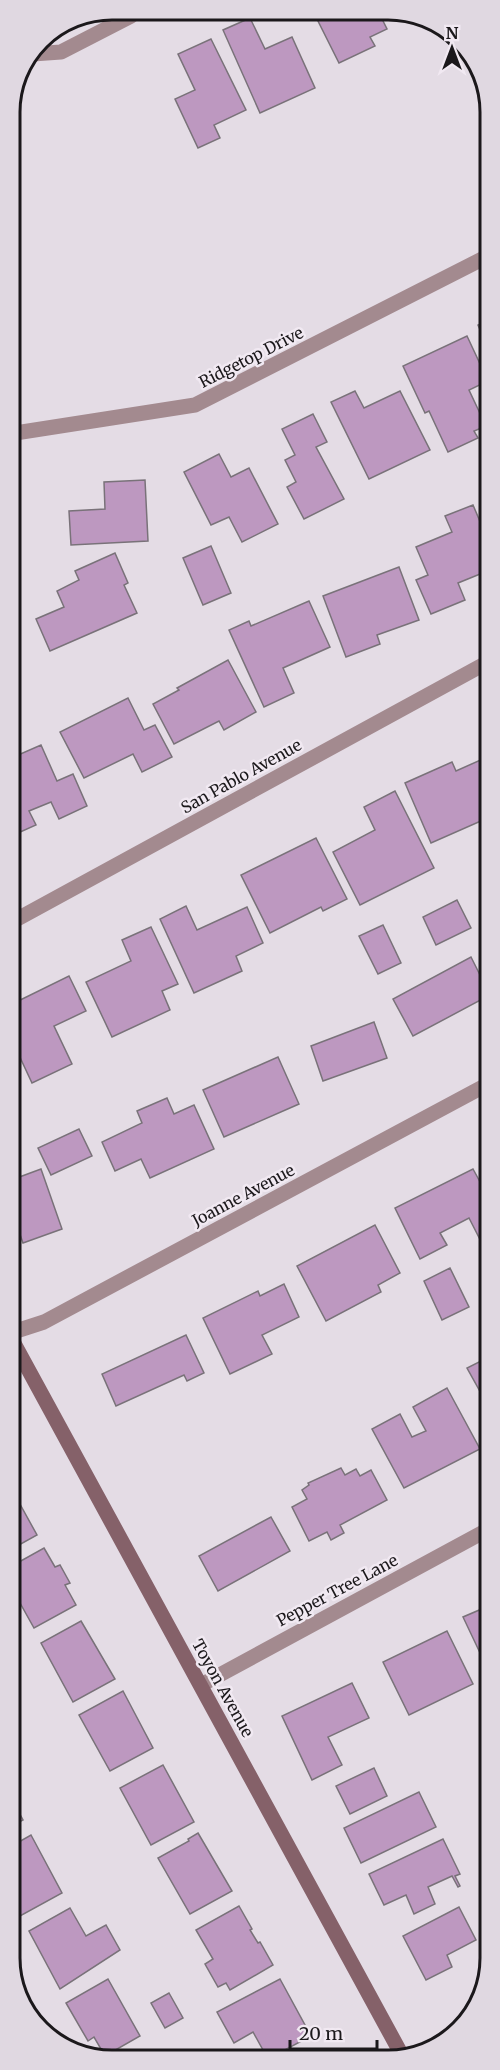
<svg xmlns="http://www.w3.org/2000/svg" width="500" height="2070" viewBox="0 0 500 2070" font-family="Merriweather,serif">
	<rect width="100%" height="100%" fill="#e4dce5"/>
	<!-- building -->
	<g fill="#bd98c0" stroke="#797279" stroke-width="1.5">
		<path d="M379,13L387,29L370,37L375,46L339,63L317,19L327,14Z"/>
		<path d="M250,18L265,49L292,37L315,88L260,113L223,30Z"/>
		<path d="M457,38L465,44L473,61L469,63Z"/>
		<path d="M211,39L246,110L214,125L220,138L198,148L175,99L195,90L178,54Z"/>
		<path d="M490,319V352L478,325Z"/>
		<path d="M467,336L488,381L469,390L486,426L474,431L478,438L448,452L429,411L425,413L403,366Z"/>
		<path d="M355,391L364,408L400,391L430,450L369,479L331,402Z"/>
		<path d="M313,414L327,442L316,447L344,499L304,519L287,487L296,482L285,460L295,455L282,429Z"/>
		<path d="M219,454L231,477L249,468L278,524L242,542L229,517L211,525L184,472Z"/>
		<path d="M145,480L148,541L71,545L69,511L105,509L104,482Z"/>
		<path d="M473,505L490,545V570L458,583L465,600L431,614L416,580L428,575L416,547L452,532L445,516Z"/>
		<path d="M211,546L231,593L203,605L183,558Z"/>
		<path d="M115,553L128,583L124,585L137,613L50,651L36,619L64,607L57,591L79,580L75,571Z"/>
		<path d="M399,567L419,620L377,635L380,644L346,657L323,596Z"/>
		<path d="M309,601L330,647L283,668L294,693L264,707L229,630L249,621L251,626Z"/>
		<path d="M228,660L256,712L224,730L219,721L174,744L153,704L179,690L177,688Z"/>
		<path d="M128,698L144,730L155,725L172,757L142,772L133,754L84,778L60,732Z"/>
		<path d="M41,745L57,781L73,774L87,806L59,819L51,802L29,811L36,825L9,837V759Z"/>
		<path d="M485,758L490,770V817L431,843L405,783L452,762L456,771Z"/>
		<path d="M395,791L434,868L360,905L333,852L375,830L364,807Z"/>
		<path d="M316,838L347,899L323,911L321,907L270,933L241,875Z"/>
		<path d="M457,900L471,928L436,945L423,917Z"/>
		<path d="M186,906L197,930L247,907L263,943L236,956L242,971L194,993L160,919Z"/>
		<path d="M383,925L401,963L378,974L359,936Z"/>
		<path d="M151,927L178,984L162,991L170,1010L112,1037L86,982L131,961L122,940Z"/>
		<path d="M471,957L490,995L413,1036L393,999Z"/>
		<path d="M69,976L86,1011L54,1026L72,1064L32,1083L10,1036V1005Z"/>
		<path d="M374,1022L387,1058L323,1081L311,1046Z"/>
		<path d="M278,1057L299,1104L224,1137L203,1090Z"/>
		<path d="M10,1060L19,1080L10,1084Z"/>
		<path d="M167,1098L174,1114L194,1105L214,1149L150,1178L141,1159L115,1171L102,1142L142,1123L137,1111Z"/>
		<path d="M79,1129L92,1156L51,1175L38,1148Z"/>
		<path d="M41,1169L62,1229L23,1243L10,1206V1199L20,1195L14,1179Z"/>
		<path d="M473,1169L491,1202V1254L488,1255L469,1218L440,1233L447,1245L420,1259L395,1208Z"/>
		<path d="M375,1225L400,1273L378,1285L381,1292L326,1321L297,1266Z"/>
		<path d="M450,1268L469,1307L442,1320L424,1281Z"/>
		<path d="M284,1284L299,1317L262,1335L272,1354L230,1374L203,1318L258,1291L260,1296Z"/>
		<path d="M186,1335L204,1373L187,1381L184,1375L116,1406L102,1374Z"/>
		<path d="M491,1356V1411L467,1368Z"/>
		<path d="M447,1388L480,1449L404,1488L372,1429L400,1414L412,1437L426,1431L413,1407Z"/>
		<path d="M341,1468L345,1475L356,1469L360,1476L371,1470L387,1500L340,1525L344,1533L331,1540L327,1532L309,1541L292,1507L307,1499L302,1490L309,1485L308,1483Z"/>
		<path d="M10,1486L37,1535L10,1550Z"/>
		<path d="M271,1517L290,1551L218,1591L199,1556Z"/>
		<path d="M44,1548L55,1567L60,1565L70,1583L65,1585L76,1605L34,1628L10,1585V1567Z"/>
		<path d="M491,1605V1676L463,1617Z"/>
		<path d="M81,1621L115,1679L73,1702L41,1643Z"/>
		<path d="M447,1631L473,1684L409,1715L383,1662Z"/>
		<path d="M352,1683L369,1718L328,1737L342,1765L312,1780L282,1716Z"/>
		<path d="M123,1691L153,1748L110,1771L79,1715Z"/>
		<path d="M163,1765L194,1822L151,1845L120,1788Z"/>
		<path d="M374,1768L387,1796L350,1814L336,1786Z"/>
		<path d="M419,1792L436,1827L361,1863L344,1828Z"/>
		<path d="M10,1796L23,1820L10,1827Z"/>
		<path d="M198,1833L232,1891L190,1914L158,1858L189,1841L188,1839Z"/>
		<path d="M31,1835L62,1893L20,1916L10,1898V1847Z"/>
		<path d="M443,1839L460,1874L455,1876L460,1886L458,1887L452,1876L428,1887L435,1904L414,1914L406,1895L384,1905L369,1874Z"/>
		<path d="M239,1906L252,1929L250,1930L258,1943L260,1942L273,1965L230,1990L226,1983L218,1987L205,1964L213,1959L196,1930Z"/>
		<path d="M459,1907L476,1940L447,1955L452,1967L426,1980L403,1936Z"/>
		<path d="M70,1908L86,1936L106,1925L120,1950L60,1989L29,1931Z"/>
		<path d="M108,1979L140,2036L105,2056L94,2037L88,2041L66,2003Z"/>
		<path d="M280,1979L311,2036L268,2059L253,2032L234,2043L217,2012Z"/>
		<path d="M169,1993L183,2018L165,2028L151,2003Z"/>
		<path d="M148,2050L153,2059H132Z"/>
		<path d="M319,2052L323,2060H304Z"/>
	</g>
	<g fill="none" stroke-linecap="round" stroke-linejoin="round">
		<!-- street -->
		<g stroke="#a38a8f" stroke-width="15">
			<path d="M33,54L61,52L131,16"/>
			<path d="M9,434L195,405L490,255"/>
			<path d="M10,923L490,661"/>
			<path d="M10,1333L44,1322L490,1083"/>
			<path d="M201,1685L491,1528"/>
		</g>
		<!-- secondary -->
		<path stroke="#856169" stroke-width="15" d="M10,1336L404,2059"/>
	</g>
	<g text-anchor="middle" stroke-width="5" stroke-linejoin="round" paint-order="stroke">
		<!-- street labels -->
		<g font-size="16" fill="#1b181b" stroke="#f1e9f2">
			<text transform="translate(251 357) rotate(-27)" y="6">Ridgetop Drive</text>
			<text transform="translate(241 776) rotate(-29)" y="6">San Pablo Avenue</text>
			<text transform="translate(243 1195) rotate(-28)" y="6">Joanne Avenue</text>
			<text transform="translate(337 1590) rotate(-28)" y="6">Pepper Tree Lane</text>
			<text transform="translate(223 1688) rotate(61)" y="6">Toyon Avenue</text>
		</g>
	</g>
	<!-- crop -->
	<path d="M0 0H500V2070H0ZM112 20H388A92 92 0 0 1 480 112V1958A92 92 0 0 1 388 2050H112A92 92 0 0 1 20 1958V112A92 92 0 0 1 112 20Z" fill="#e0d8e1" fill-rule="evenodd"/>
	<path fill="none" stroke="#1b181b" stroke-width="3" d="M112 20H388A92 92 0 0 1 480 112V1958A92 92 0 0 1 388 2050H112A92 92 0 0 1 20 1958V112A92 92 0 0 1 112 20Z"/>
	<!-- north arrow -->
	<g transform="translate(452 48)" stroke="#f1e9f2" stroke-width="4.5" paint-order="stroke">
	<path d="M0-4.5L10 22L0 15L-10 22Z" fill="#1b181b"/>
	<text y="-9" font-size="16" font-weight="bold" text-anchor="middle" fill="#1b181b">N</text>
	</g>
	<!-- scale -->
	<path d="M290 2040v9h87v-9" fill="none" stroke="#1b181b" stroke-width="3"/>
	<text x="299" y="2040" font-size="18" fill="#1b181b" stroke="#f1e9f2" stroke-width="4.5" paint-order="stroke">20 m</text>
</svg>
